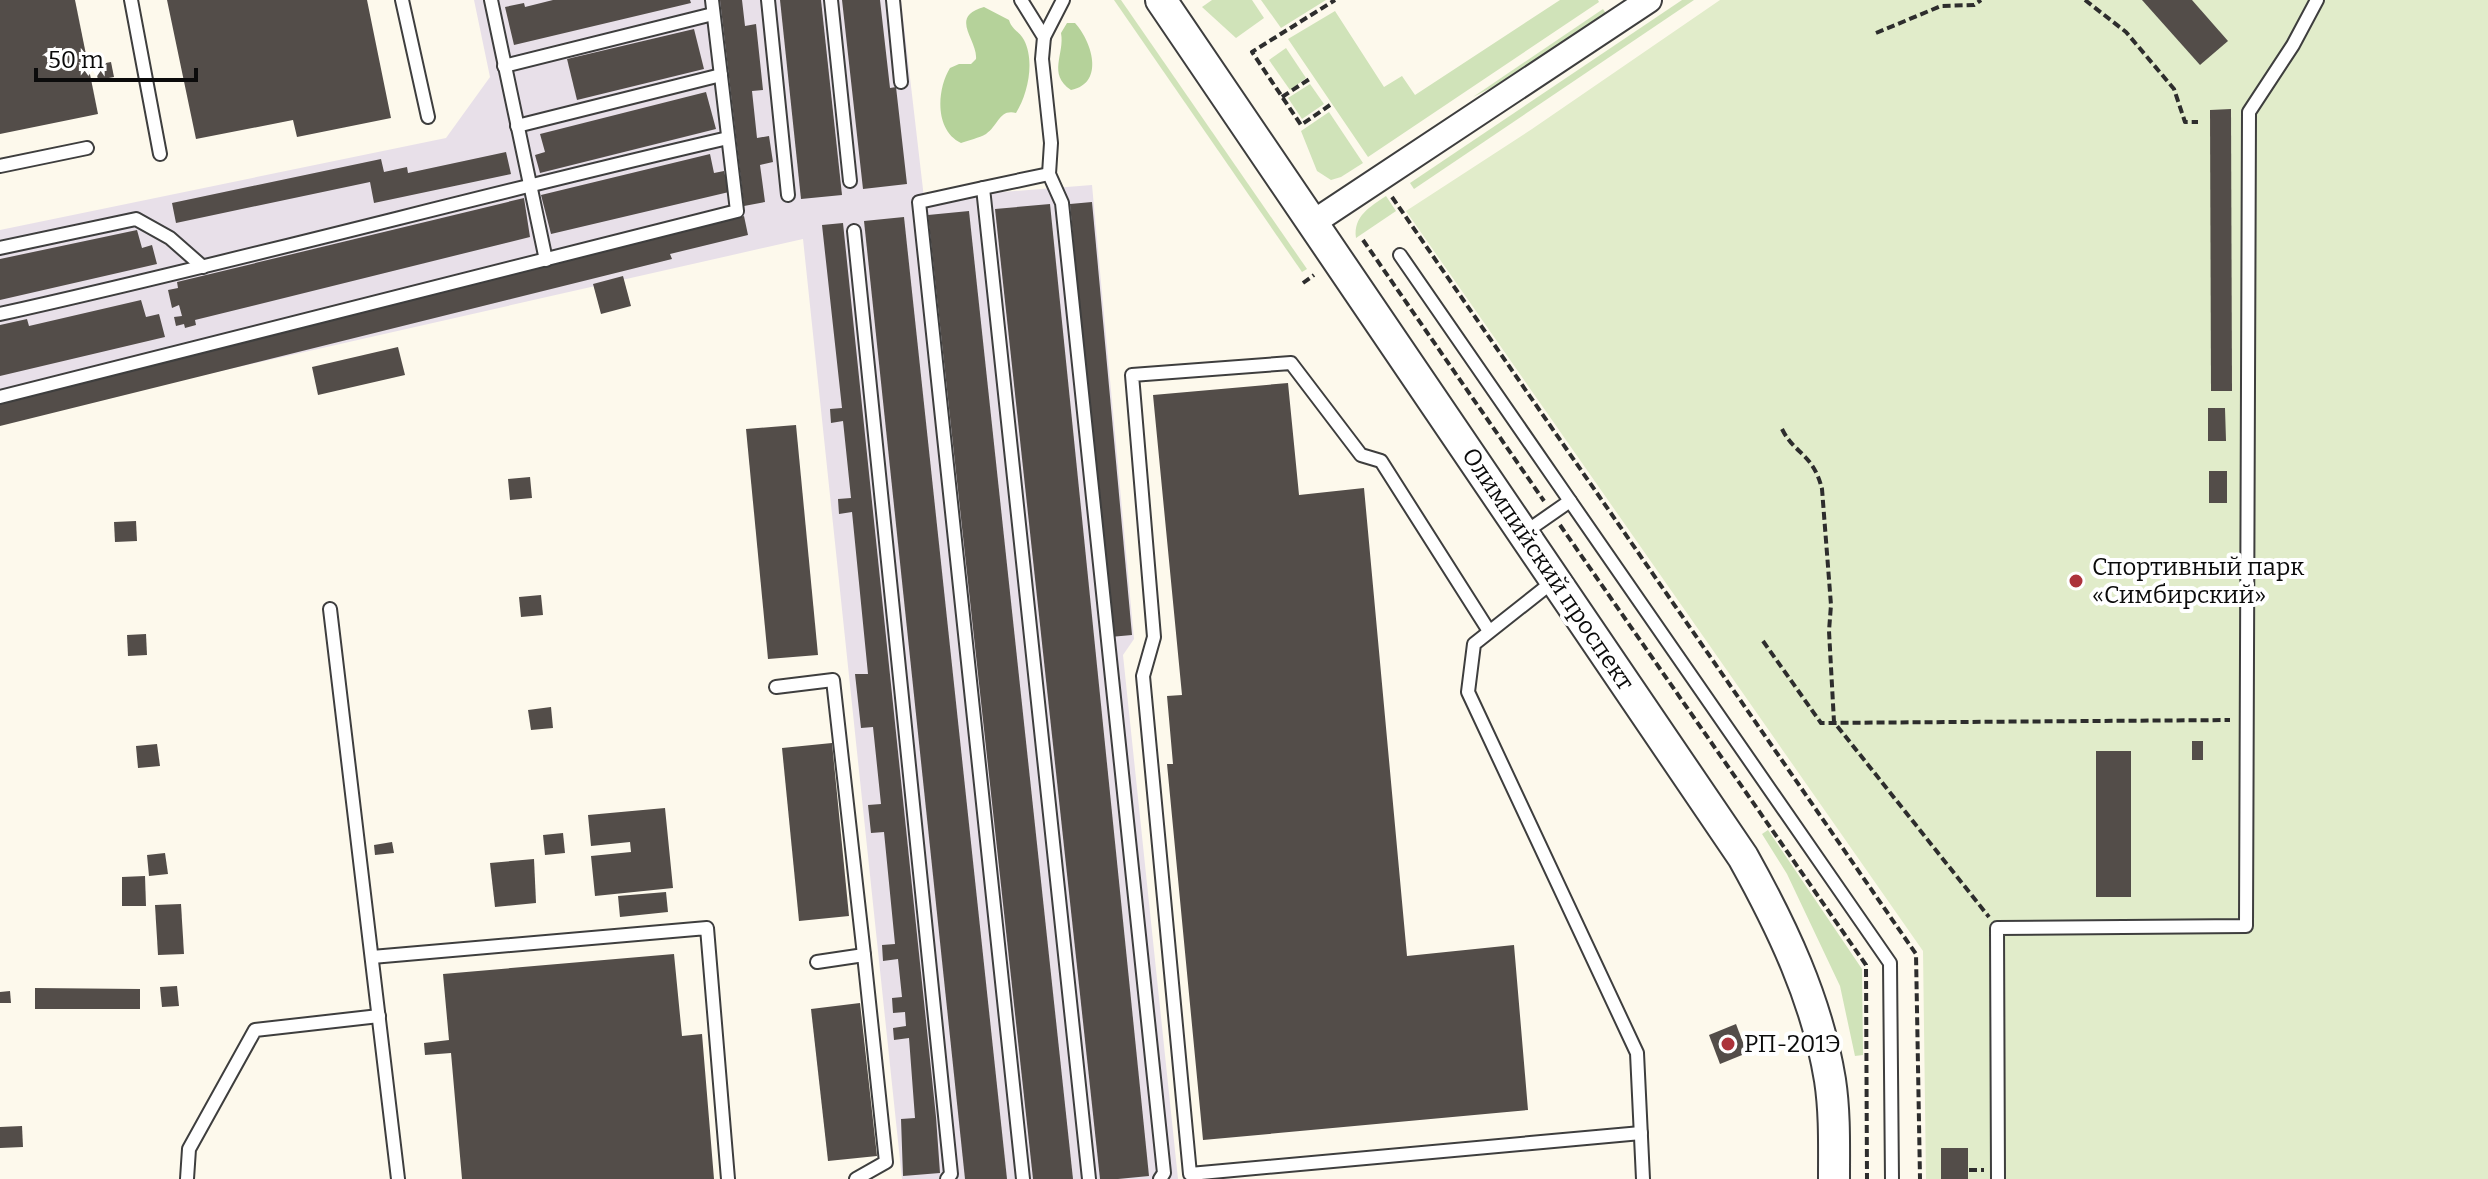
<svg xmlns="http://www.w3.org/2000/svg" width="2488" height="1179" viewBox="0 0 2488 1179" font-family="Bitter,serif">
	<rect width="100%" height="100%" fill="#fdf9ec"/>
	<!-- industrial -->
	<path fill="#e8e0e9" d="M474,0H901L924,198L1092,185L1134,639L1123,655L1178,1179H902L803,239L0,421V230L446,138L490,77Z"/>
	<!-- green -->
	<g fill="#d0e3b9">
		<path d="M1114,0H1121L1307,269L1302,272Z"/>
		<path d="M1212,0H1252L1264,18L1236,38L1202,7Z"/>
		<path d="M1261,0H1326L1281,28Z"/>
		<path d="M1560,0H1598L1599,2L1368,157L1288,39L1335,11L1384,87L1402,76L1415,95Z"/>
		<path d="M1682,0H1694L1414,189L1410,183Z"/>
		<path d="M1603,9L1607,15L1525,71L1473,97Z"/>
		<path d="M1286,48L1306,78L1290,90L1269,60Z"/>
		<path d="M1310,84L1324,104L1302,119L1288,98Z"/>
		<path d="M1329,112L1363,163L1341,177L1331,180L1317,171L1301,131Z"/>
		<path d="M1386,196L1396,211L1356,238C1353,216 1370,207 1386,196Z"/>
		<path d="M1768,830L1862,969L1863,1055L1855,1056L1840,986L1787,874L1762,834Z"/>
	</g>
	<!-- forest -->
	<g fill="#b5d29a">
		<path d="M984,7L1009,20C1012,30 1019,31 1024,40C1035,61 1028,94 1016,113C999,109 999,125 986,134C979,138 969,140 961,143C934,130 937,89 950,68L959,64H971L976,59C978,40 948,17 984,7Z"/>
		<path d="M1067,23H1075C1091,40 1106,83 1071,90C1047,74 1065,54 1061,33Z"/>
	</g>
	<!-- pitch -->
	<path fill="#e1ecca" d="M1720,0H2488V1179H1926L1923,951L1406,211L1532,129Z"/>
	<!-- building -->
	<g fill="#534d49">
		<path d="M0,0H75L98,114L0,134Z"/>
		<path d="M167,0H367L391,118L297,137L293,120L196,139Z"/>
		<path d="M553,0H690L691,3L514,45L505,7L524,3L525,7Z"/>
		<path d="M720,0H742L745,26L756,24L763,90L752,91L757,138L769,136L773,162L760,165L765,202L744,206Z"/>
		<path d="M780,0H821L842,195L801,199Z"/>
		<path d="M842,0H880L890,88L896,87L907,184L863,189Z"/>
		<path d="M2142,0H2192L2228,41L2200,65Z"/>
		<path d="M694,29L704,69L577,100L567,59Z"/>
		<path d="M111,62L114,77L98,80L95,65Z"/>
		<path d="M706,92L716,129L540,173L535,155L545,152L540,134Z"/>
		<path d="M2231,109L2232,391H2211L2210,110Z"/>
		<path d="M506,152L511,174L374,203L370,182L176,223L172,203L381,159L384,172L407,167L408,173Z"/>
		<path d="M710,154L714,173L724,171L729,192L551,234L541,195Z"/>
		<path d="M524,198L530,237L195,320L196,325L185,328L184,324L176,326L174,317L182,316L179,305L172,308L168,290L178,288L177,282Z"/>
		<path d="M1092,202L1132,635L1110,637L1070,204Z"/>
		<path d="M1050,204L1149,1176L1118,1179H1100L995,209Z"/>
		<path d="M969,211L1073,1179H1033L928,215Z"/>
		<path d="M744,216L748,235L670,254L672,259L0,426V403Z"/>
		<path d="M904,217L1007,1179H965L864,221Z"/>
		<path d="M843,223L936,1117L940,1173L903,1176L901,1119L915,1118L909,1038L894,1040L893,1028L906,1026L905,1012L893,1013L892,998L902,997L898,959L883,961L882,945L895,944L884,832L871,833L868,805L881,804L873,727L861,728L855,674H868L852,512L839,514L838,499L851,498L843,421L831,423L830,409L842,408L822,225Z"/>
		<path d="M137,230L142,248L152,245L157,264L0,300V259Z"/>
		<path d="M623,276L631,306L601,314L593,284Z"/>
		<path d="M141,300L146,317L159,314L165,337L0,376V325L27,319L29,326Z"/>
		<path d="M398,347L405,375L318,395L312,367Z"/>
		<path d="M1288,383L1299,495L1364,488L1407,956L1514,945L1528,1110L1203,1140L1167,764H1173L1167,696L1182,695L1153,395Z"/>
		<path d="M2208,408H2225L2226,441H2208Z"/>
		<path d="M796,425L818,655L768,659L746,429Z"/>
		<rect x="2209" y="471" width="18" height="32"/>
		<path d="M530,477L532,498L510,500L508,479Z"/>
		<path d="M136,521L137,541L115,542L114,522Z"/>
		<path d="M541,595L543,615L521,617L519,597Z"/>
		<path d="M146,634L147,655L128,656L127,635Z"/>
		<path d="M551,707L553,728L531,730L528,710Z"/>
		<rect x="2192" y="741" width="11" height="19"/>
		<path d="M832,743L849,916L799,921L782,748Z"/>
		<path d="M157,744L160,766L138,768L136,746Z"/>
		<rect x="2096" y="751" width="35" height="146"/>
		<path d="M665,808L673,888L595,896L591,856L631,852L630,842L591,846L588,815Z"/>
		<path d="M563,833L565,853L545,855L543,835Z"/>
		<path d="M392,842L394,853L375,855L374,845Z"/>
		<path d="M165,853L168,874L149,876L147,855Z"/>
		<path d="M534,859L536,903L495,907L490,863Z"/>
		<path d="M145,876L146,906H122V877Z"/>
		<path d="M666,892L668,912L620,917L618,896Z"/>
		<path d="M181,904L184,954L158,955L155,905Z"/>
		<path d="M674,954L682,1036L702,1034L714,1179H462L451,1053L425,1055L424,1043L449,1040L443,974Z"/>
		<path d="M177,986L179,1006L162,1007L160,987Z"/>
		<path d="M35,988L140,989V1009H35Z"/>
		<path d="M10,991L11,1003H0V992Z"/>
		<path d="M860,1003L877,1156L828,1161L811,1009Z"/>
		<path d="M1736,1024L1747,1053L1720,1064L1709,1035Z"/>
		<path d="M22,1126L23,1147L0,1148V1127Z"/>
		<rect x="1941" y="1148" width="27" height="31"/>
	</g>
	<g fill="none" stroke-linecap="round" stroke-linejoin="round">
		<defs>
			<g id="service">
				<path d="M131,0L160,154"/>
				<path d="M402,0L428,117"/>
				<path d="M491,0L546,260"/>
				<path d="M768,0L788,195"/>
				<path d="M831,0L850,181"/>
				<path d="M893,0L901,82"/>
				<path d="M1021,0L1044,37L1042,59L1051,143L1049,174L1062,203L1164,1173L1160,1179"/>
				<path d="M1044,37L1063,0"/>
				<path d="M504,66L713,14"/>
				<path d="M517,126L721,75"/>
				<path d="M0,166L87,148"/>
				<path d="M1049,174L983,188L1089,1179"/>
				<path d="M983,188L919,202L1023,1179"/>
				<path d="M854,231L951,1174L947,1179"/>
				<path d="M0,248L136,219L170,238L203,267"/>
				<path d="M1400,255L1570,501L1524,533"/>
				<path d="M0,314C244,260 485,194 728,138"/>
				<path d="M0,397L737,211L712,0"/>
				<path d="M1570,501L1890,963L1892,1179"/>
				<path d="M1555,580L1474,644L1468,692L1637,1053L1643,1179"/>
				<path d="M330,609L398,1179"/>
				<path d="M1489,631L1381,461L1361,455L1291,363L1132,375L1154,637L1143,676L1190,1174L1641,1133"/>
				<path d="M776,687L833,680L864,955"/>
				<path d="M372,957L707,928L728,1179"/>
				<path d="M817,962L864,955L886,1162L856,1179"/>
				<path d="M187,1179L189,1149L255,1030L379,1016"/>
				<path d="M1998,1179L1997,928L2246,926L2249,112L2293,45L2317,0"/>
			</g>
			<path id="minor" d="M1311,224L1649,0"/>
			<path id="tertiary" d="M1161,0L1743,857C1782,927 1817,1000 1830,1080C1835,1113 1834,1146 1834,1179"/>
		</defs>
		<!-- service casing -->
		<use href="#service" stroke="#3e3e3e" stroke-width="16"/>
		<!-- minor casing -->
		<use href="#minor" stroke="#3e3e3e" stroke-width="28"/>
		<!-- tertiary casing -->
		<use href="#tertiary" stroke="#3e3e3e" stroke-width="34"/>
		<!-- path -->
		<g stroke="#2d2d2d" stroke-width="4" stroke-dasharray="8 4" stroke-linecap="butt">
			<path d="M2085,0L2126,32L2174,89L2185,122H2198"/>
			<path d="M1876,33L1941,6L1974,5L1981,0"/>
			<path d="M1282,97L1311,78"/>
			<path d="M1330,105L1301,125L1252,52L1335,0"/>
			<path d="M1392,197L1916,954L1920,1179"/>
			<path d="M1363,240L1544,501"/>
			<path d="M1303,283L1314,275"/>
			<path d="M1782,429C1795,455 1813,453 1822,489L1831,605L1829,631L1834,722L1989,917"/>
			<path d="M1560,525L1866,965L1867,1179"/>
			<path d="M1763,641L1821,723L2230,720"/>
			<path d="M1969,1170H1984"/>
		</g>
		<!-- service -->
		<use href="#service" stroke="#fff" stroke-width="12"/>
		<!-- minor -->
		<use href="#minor" stroke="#fff" stroke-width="24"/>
		<!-- tertiary -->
		<use href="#tertiary" stroke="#fff" stroke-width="30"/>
	</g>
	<!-- markers -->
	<g fill="#ac333b" stroke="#fff" stroke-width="3">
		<circle cx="2076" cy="581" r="8"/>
		<circle cx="1728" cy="1044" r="8"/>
	</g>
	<g text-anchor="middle" stroke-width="8" stroke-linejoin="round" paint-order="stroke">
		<!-- poi labels -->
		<g font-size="24" fill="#0b0b0b" stroke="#fff" text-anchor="start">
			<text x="2092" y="575">Спортивный парк<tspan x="2092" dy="28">«Симбирский»</tspan></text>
			<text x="1744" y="1052">РП-201Э</text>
		</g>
		<!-- street labels -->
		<g font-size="24" fill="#0b0b0b" stroke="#fff">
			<text transform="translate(1548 569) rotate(56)" y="8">Олимпийский проспект</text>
		</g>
	</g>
	<!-- scale -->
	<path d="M36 68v12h160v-12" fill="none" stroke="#0b0b0b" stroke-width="4"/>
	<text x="48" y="68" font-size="24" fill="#0b0b0b" stroke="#ffffff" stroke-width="6" paint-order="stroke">50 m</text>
</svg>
